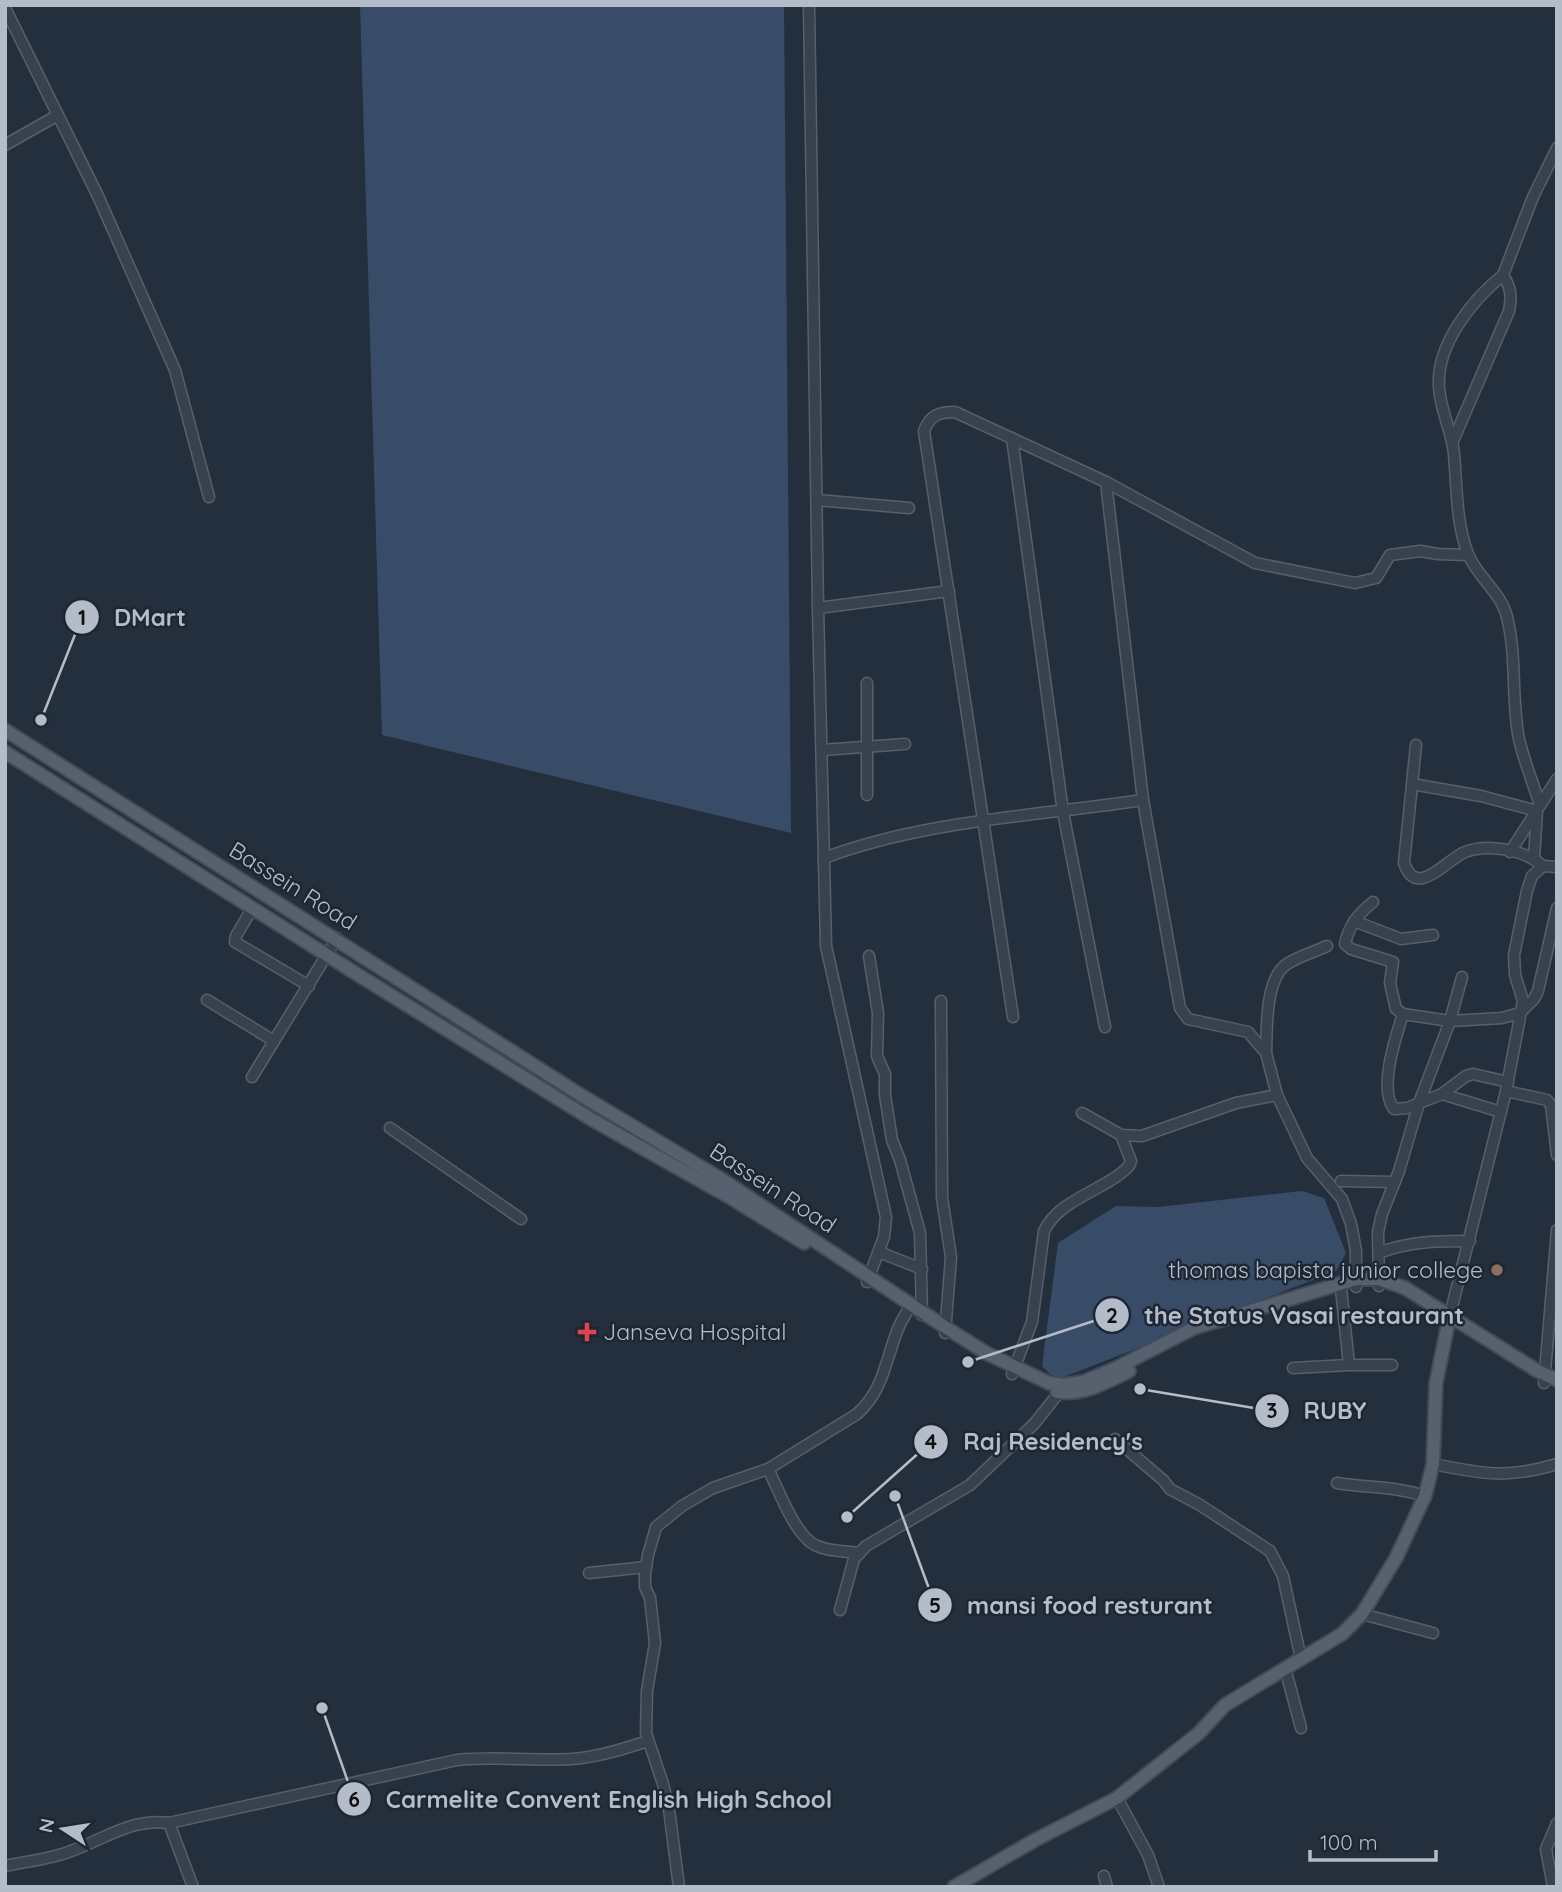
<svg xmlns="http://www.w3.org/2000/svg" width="1562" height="1892" viewBox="0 0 1562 1892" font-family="Quicksand,sans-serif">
	<rect width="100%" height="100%" fill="#242f3e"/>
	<!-- water -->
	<g fill="#394c67">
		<path d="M360,5H784L791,833L382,735Z"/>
		<path d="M1302,1191L1324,1198L1346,1253L1336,1271L1061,1378L1051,1375L1042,1366L1058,1243L1116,1206L1158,1207Z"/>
	</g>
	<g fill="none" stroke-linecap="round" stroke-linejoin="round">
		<defs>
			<g id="minor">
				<path d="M809,5L818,608L826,946L886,1217L884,1237L867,1282"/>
				<path d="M5,8L97,194L175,370L209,497"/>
				<path d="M5,145L58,115"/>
				<path d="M1503,275C1472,300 1436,345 1439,387C1440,410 1452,431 1454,454C1457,487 1456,523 1468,554C1477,577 1501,592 1507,617C1517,656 1511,699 1519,739C1524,761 1533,783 1540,805"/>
				<path d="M1012,438L1063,812L1105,1027"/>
				<path d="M1453,441L1509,311C1512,296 1511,288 1503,275L1533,197L1557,148"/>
				<path d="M1106,482L1255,563L1355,583L1376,578L1390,555L1420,551L1438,554L1468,555"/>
				<path d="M817,500L909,508"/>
				<path d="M818,608L949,591"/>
				<path d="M867,683V795"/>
				<path d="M1416,745L1404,863C1417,900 1447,859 1465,852C1488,843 1525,850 1543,866"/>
				<path d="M822,750L905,744"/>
				<path d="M1412,784L1481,796L1537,811L1534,858"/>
				<path d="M1143,800L1180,1008L1188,1019L1248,1032L1266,1053L1277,1095L1307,1158L1342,1199L1351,1224L1356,1251V1287"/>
				<path d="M1510,852L1557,779"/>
				<path d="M824,858C925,820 1037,816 1143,800L1106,482L955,412C939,412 930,415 924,431L1013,1017"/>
				<path d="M1373,902C1359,913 1349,925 1345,944L1351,949L1393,962L1390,983L1396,1009L1403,1014L1450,1021L1502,1018L1520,1013L1534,999L1538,991L1557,908"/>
				<path d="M253,907L236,936L235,942L309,986"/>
				<path d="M1354,921L1401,939L1433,935"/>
				<path d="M869,956L878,1013L877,1056L885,1074V1095L892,1140L900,1160L920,1233L922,1315"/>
				<path d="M207,1000L274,1041"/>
				<path d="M941,1001L942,1198L951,1257L945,1333"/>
				<path d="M1403,1014C1396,1036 1378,1089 1394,1109L1407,1108L1442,1094L1466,1076L1473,1074L1508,1082"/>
				<path d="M1266,1052C1267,1029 1265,978 1287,964C1299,956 1314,952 1327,946"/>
				<path d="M252,1077L337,938"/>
				<path d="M1506,1091L1547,1100L1551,1105L1557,1155"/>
				<path d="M1442,1094L1501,1112"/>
				<path d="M1082,1113L1121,1135L1142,1136L1236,1103L1277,1095"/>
				<path d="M390,1128L521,1219"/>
				<path d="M1341,1181L1395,1182"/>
				<path d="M879,1252L922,1269"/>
				<path d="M1379,1253C1409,1241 1438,1241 1470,1241"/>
				<path d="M1379,1286L1378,1232L1382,1214L1399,1171L1419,1103L1450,1021L1462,977"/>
				<path d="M1341,1289L1349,1365"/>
				<path d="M1448,1323L1506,1091L1523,1001L1515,975L1514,955L1527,891L1532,876L1543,866L1557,867"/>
				<path d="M1293,1368L1349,1365H1392"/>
				<path d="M1012,1374L1032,1322L1044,1231C1060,1198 1105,1191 1129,1166L1131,1161L1121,1135"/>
				<path d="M1544,1383L1557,1230"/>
				<path d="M1115,1439L1163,1480L1170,1489L1200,1505L1270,1551L1283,1576L1301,1659"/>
				<path d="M1433,1464C1482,1474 1508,1479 1557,1464"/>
				<path d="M768,1469C779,1490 795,1537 817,1546C830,1552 847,1551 860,1553"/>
				<path d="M1337,1483C1368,1488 1394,1486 1425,1496"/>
				<path d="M589,1573L646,1567"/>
				<path d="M840,1610L854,1559L866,1546L970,1485L1034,1424L1062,1389"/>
				<path d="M1362,1614L1433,1633"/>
				<path d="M1285,1668L1301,1728"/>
				<path d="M1117,1798L1148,1855L1159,1887"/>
				<path d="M169,1823L457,1760C495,1756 534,1761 572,1759C598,1757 623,1749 648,1741"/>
				<path d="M5,1866C23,1862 42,1860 59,1855C97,1845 128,1817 169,1823L193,1887"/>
				<path d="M1104,1876L1107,1887"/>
				<path d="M679,1887L669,1809L663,1784L646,1733L647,1691L655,1643L650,1598L645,1587V1574L648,1555L656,1527L682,1506L713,1488L768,1469L857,1414C882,1392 885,1364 896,1334C899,1324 906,1314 911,1304"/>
				<path d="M1553,1887L1546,1849L1557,1823"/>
			</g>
			<g id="major">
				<path d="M5,730L579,1094L721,1179L945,1327L988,1354L1049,1383L1063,1385L1083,1382L1116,1368L1194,1328L1356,1279H1379L1405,1288L1536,1370L1557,1380"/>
				<path d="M5,752L360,976L591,1119L731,1198L804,1243"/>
				<path d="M1057,1392C1085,1395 1105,1383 1129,1371"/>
				<path d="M954,1887L1035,1840L1117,1798L1199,1733L1225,1705L1342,1634L1362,1614L1396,1558L1425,1496L1433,1464L1436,1383L1448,1324"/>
			</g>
		</defs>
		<!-- minor casing -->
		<use href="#minor" stroke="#565f6c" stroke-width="13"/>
		<!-- major casing -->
		<use href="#major" stroke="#414a57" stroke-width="16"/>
		<!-- minor -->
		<use href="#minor" stroke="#38414e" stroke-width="10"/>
		<!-- major -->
		<use href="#major" stroke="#56606e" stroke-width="12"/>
	</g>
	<!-- markers -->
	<circle fill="#8d6e63" stroke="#1d2633" stroke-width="2.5" cx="1497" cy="1270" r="7"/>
	<path fill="#e0444e" stroke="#1d2633" stroke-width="2.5" d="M583.5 1321.5h7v7h7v7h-7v7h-7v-7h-7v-7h7z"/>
	<g text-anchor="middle" stroke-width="5" stroke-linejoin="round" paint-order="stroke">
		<!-- street labels -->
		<g font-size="23" fill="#b4bcc9" stroke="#1d2633">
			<text transform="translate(293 886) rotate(32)" y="8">Bassein Road</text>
			<text transform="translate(773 1188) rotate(33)" y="8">Bassein Road</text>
		</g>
		<!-- poi labels -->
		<g font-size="23" fill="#b4bcc9" stroke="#1d2633" text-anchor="end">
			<text x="1483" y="1278">thomas bapista junior college</text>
			<text x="603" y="1340" text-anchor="start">Janseva Hospital</text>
		</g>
	</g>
	<!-- callouts -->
	<path fill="none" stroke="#b4bcc9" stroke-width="2.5" d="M41 720L82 617M968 1362L1112 1315M1140 1389L1272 1411M847 1517L931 1442M895 1496L935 1605M322 1708L354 1799"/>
	<g fill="#b4bcc9" stroke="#1d2633" stroke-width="2.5">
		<circle cx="41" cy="720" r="7"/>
		<circle cx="968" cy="1362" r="7"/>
		<circle cx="1140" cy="1389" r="7"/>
		<circle cx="847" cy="1517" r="7"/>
		<circle cx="895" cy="1496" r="7"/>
		<circle cx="322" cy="1708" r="7"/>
		<circle cx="82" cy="617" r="18"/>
		<circle cx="1112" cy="1315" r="18"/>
		<circle cx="1272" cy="1411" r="18"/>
		<circle cx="931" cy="1442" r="18"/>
		<circle cx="935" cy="1605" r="18"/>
		<circle cx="354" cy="1799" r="18"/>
	</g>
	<g font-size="21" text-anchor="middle" font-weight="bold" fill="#111">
		<text x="82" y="625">1</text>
		<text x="1112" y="1323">2</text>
		<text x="1272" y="1418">3</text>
		<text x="931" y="1449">4</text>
		<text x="935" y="1613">5</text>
		<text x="354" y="1807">6</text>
	</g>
	<g font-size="24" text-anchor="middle" font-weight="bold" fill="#b4bcc9" stroke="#1d2633" stroke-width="5" stroke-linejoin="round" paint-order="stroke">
		<text x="150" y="626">DMart</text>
		<text x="1304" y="1324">the Status Vasai restaurant</text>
		<text x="1335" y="1419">RUBY</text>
		<text x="1053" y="1450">Raj Residency's</text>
		<text x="1090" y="1614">mansi food resturant</text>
		<text x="609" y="1808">Carmelite Convent English High School</text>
	</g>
	<!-- border -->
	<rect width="1562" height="1892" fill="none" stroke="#b4bcc9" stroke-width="14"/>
	<!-- north arrow -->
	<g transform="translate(63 1829) rotate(282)" stroke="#1d2633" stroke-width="5" paint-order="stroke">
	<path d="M0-5L12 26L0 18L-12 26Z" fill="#b4bcc9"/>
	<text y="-10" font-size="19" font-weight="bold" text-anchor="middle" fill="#b4bcc9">N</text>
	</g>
	<!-- scale -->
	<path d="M1310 1850v10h126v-10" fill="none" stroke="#b4bcc9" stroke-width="3.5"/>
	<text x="1320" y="1850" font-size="21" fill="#b4bcc9" stroke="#1d2633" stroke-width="5" paint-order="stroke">100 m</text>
</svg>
